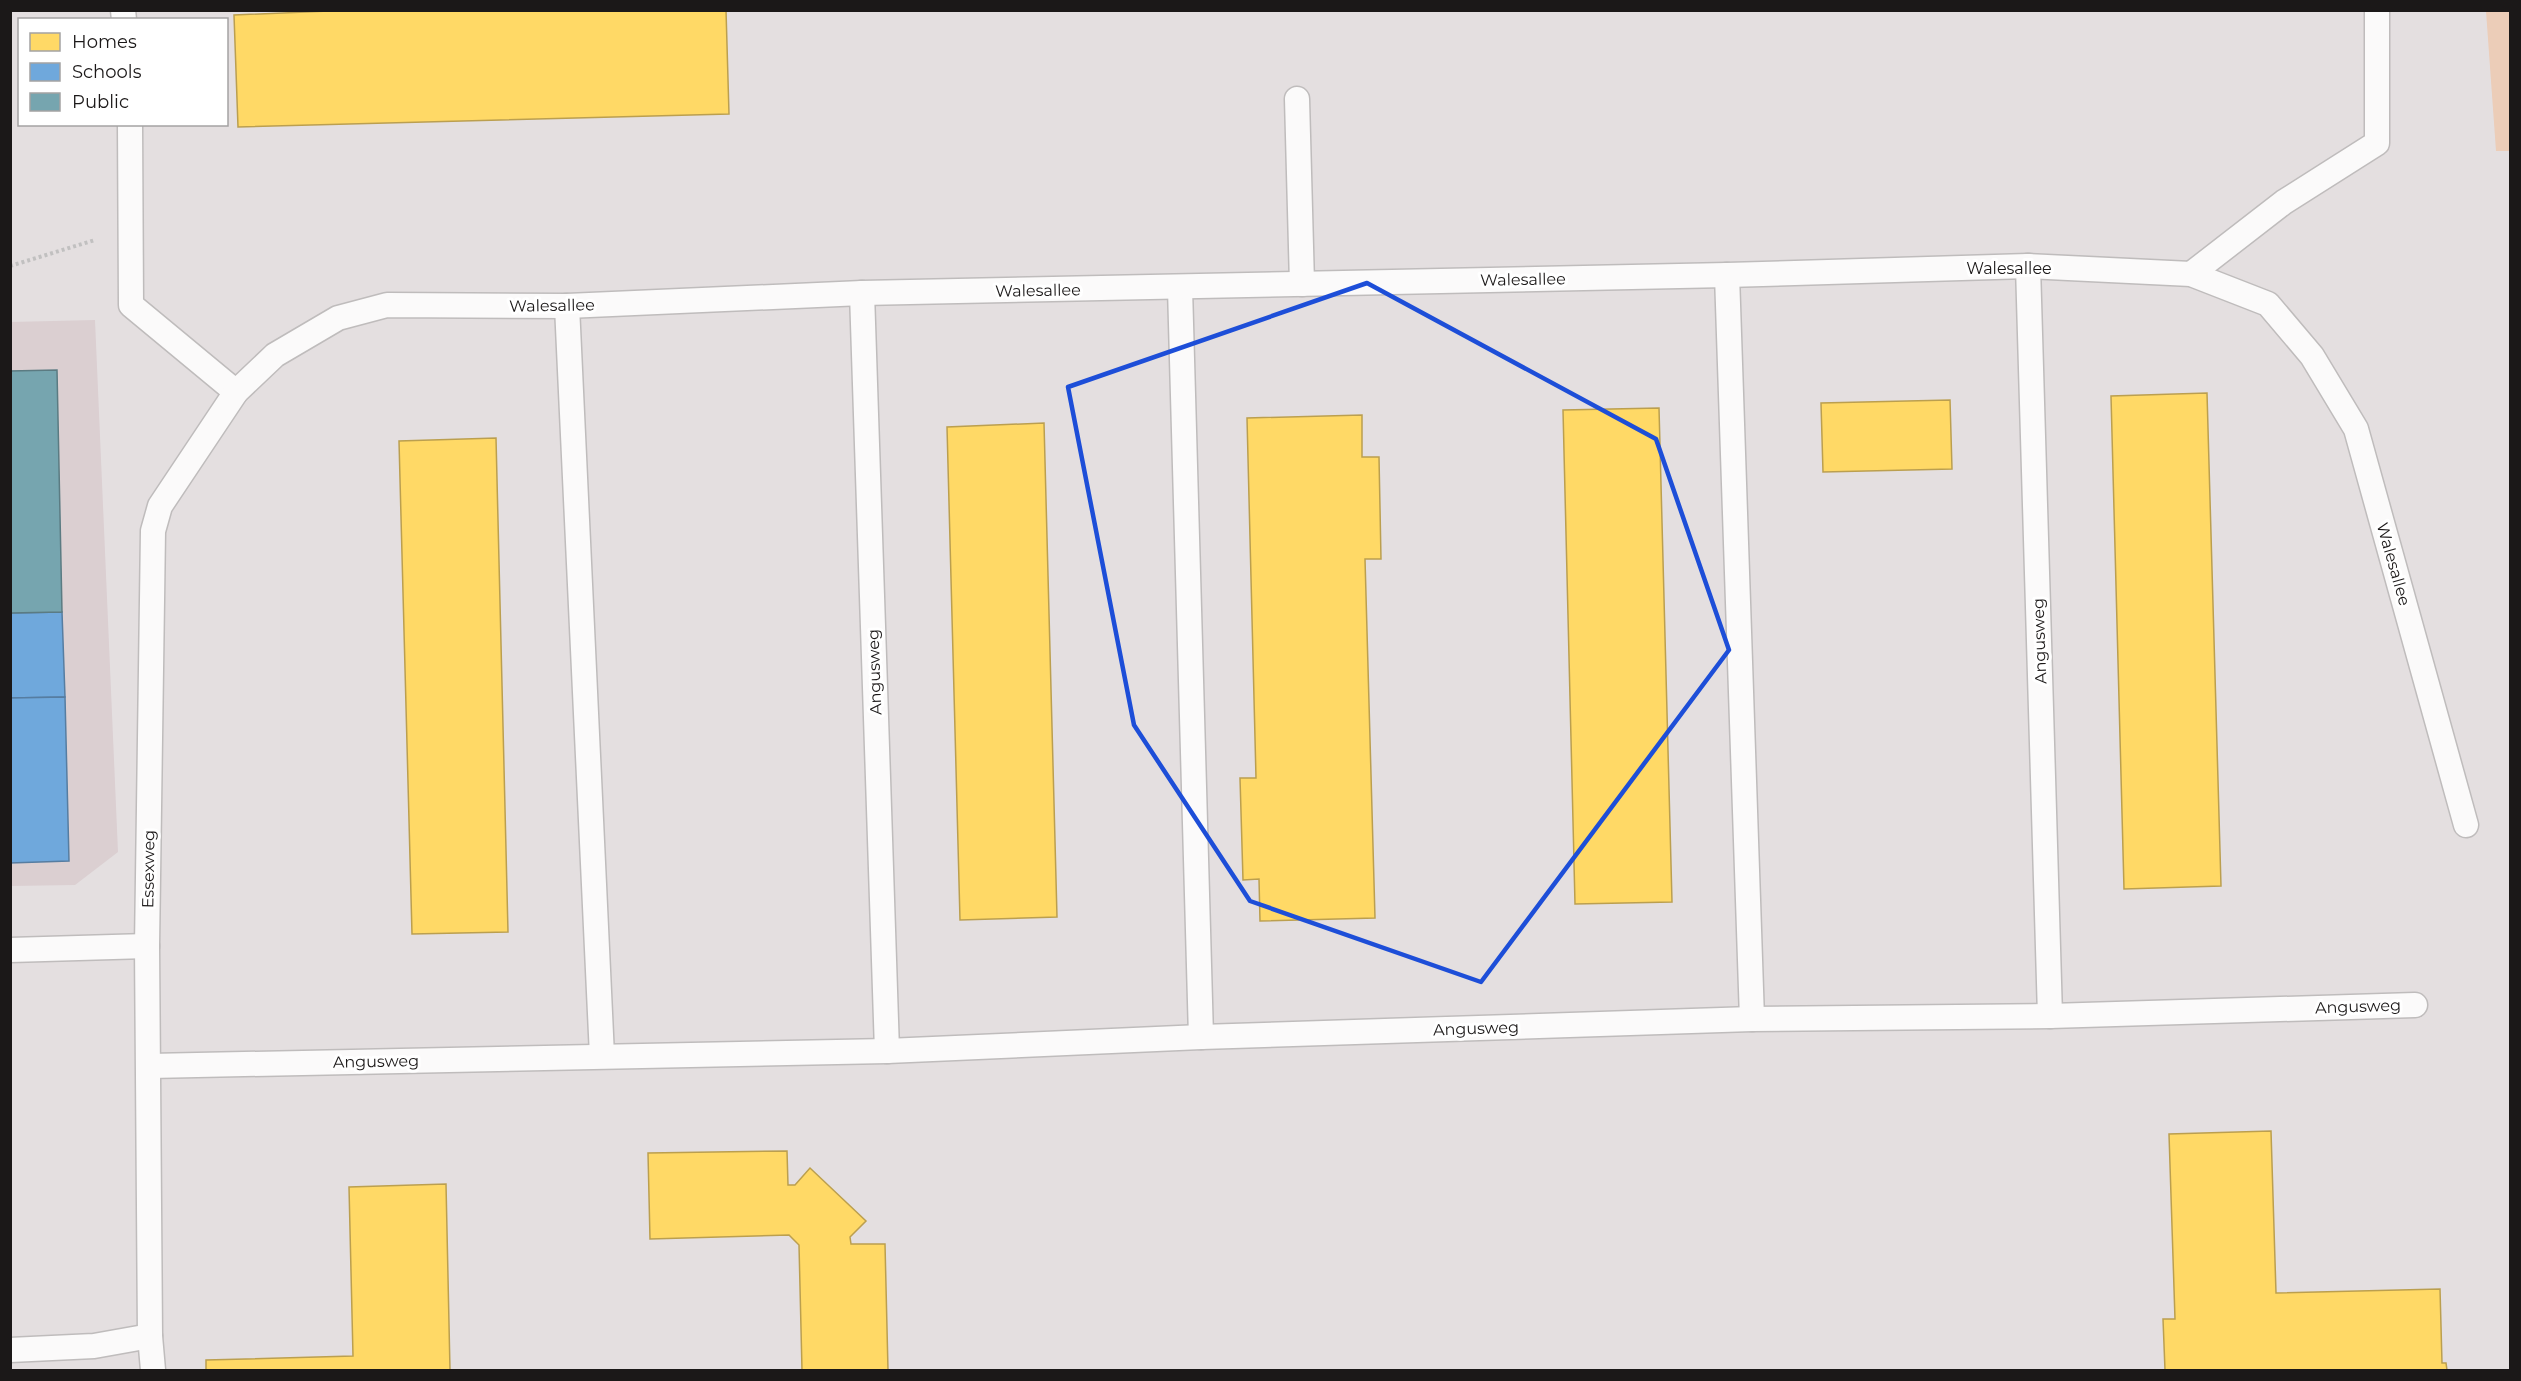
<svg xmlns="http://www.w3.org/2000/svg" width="2521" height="1381" viewBox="0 0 2521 1381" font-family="Montserrat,sans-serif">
	<rect width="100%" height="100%" fill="#e4dfe0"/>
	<!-- built -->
	<path fill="#dbcfd1" d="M95,320L118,852L75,885L11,886L10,322Z"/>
	<!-- green -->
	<path fill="#eccdb8" d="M2486,11H2510V151H2496Z"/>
	<!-- homes -->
	<g fill="#ffd966" stroke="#bb9f4f" stroke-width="1.5">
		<path d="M352,10H726L729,114L238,127L234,15Z"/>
		<path d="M2207,393L2221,886L2124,889L2111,396Z"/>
		<path d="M1950,400L1952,469L1823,472L1821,403Z"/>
		<path d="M1659,408L1672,902L1575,904L1563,410Z"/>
		<path d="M1362,415V457H1379L1381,559H1365L1375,918L1260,921L1259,879L1243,880L1240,778H1256L1247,418Z"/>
		<path d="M1044,423L1057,917L960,920L947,427Z"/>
		<path d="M496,438L508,932L412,934L399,441Z"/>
		<path d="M2271,1131L2276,1293L2440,1289L2442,1363H2446L2447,1370H2165L2163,1319H2175L2169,1134Z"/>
		<path d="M787,1151L788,1185H795L810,1168L866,1221L850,1237L851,1244H885L888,1370H802L799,1245L789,1235L650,1239L648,1153Z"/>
		<path d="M446,1184L450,1370H206V1360L353,1356L349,1187Z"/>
	</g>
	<!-- schools -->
	<g fill="#6fa8dc" stroke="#567da1" stroke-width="1.5">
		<path d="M62,612L65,697L10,698V613Z"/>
		<path d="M65,697L69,861L10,863V698Z"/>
	</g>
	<!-- public -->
	<path fill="#76a5af" stroke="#5b7b82" stroke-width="1.5" d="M57,370L62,612L10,613V371Z"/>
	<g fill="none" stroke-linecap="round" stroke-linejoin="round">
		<defs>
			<g id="service">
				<path d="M123,10L124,20"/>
				<path d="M1297,99L1302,284"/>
				<path d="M130,124L131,305L236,392"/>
				<path d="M2028,266L2050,1016"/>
				<path d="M2191,274L2284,202L2377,143V10"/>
				<path d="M1727,275L1752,1019"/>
				<path d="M1180,288L1201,1037"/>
				<path d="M862,293L887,1051"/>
				<path d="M567,306L602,1056"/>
				<path d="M10,950L147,946"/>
				<path d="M150,1066L887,1051L1201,1037L1752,1019L2050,1016L2415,1005"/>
				<path d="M10,1350L94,1346L150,1336"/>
				<path d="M153,1370L150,1336L147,946L153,531L160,506L236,392L275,355L338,318L387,305L567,306L862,293L1727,275L2028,266L2191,274L2268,304L2312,356L2356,429L2466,825"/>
			</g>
		</defs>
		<!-- service casing -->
		<use href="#service" stroke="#bfbcbc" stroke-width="27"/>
		<!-- path -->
		<path stroke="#c1c0c0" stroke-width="4" stroke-dasharray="3 3" stroke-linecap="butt" d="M10,266L95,240"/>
		<!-- service -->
		<use href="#service" stroke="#fbfafa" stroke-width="24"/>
	</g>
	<!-- marked area -->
	<path fill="none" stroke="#1d4ed8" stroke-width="4.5" stroke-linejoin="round" d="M1367,283L1656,439L1729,650L1481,982L1250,901L1134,725L1068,387Z"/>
	<g text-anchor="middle" stroke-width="6" stroke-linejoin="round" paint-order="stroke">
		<!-- street labels -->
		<g font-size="16" fill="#1b1818" stroke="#fff">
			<text x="2009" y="274">Walesallee</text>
			<text transform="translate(1523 279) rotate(-1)" y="6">Walesallee</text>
			<text transform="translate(1038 290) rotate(-1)" y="6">Walesallee</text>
			<text transform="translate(552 305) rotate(-1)" y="6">Walesallee</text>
			<text transform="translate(2394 564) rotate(74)" y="6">Walesallee</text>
			<text transform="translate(2039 641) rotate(-92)" y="6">Angusweg</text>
			<text transform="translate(874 672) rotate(-92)" y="6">Angusweg</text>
			<text transform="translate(148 869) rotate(-89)" y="6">Essexweg</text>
			<text transform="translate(2358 1006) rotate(-2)" y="6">Angusweg</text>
			<text transform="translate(1476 1028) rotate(-2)" y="6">Angusweg</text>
			<text transform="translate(376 1061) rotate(-1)" y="6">Angusweg</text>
		</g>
	</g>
	<!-- border -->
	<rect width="2521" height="1381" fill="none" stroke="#1b1818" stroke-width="24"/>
	<!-- legend -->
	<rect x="18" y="18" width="210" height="108" fill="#ffffff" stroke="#a4a3a3" stroke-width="1.5"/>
	<rect x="30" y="33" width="30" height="18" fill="#ffd966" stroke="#a4a3a3" stroke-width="1.5"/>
	<text x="72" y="48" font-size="18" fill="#1b1818">Homes</text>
	<rect x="30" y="63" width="30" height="18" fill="#6fa8dc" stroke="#a4a3a3" stroke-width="1.5"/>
	<text x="72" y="78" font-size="18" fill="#1b1818">Schools</text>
	<rect x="30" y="93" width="30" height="18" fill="#76a5af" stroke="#a4a3a3" stroke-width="1.5"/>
	<text x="72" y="108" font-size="18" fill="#1b1818">Public</text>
</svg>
